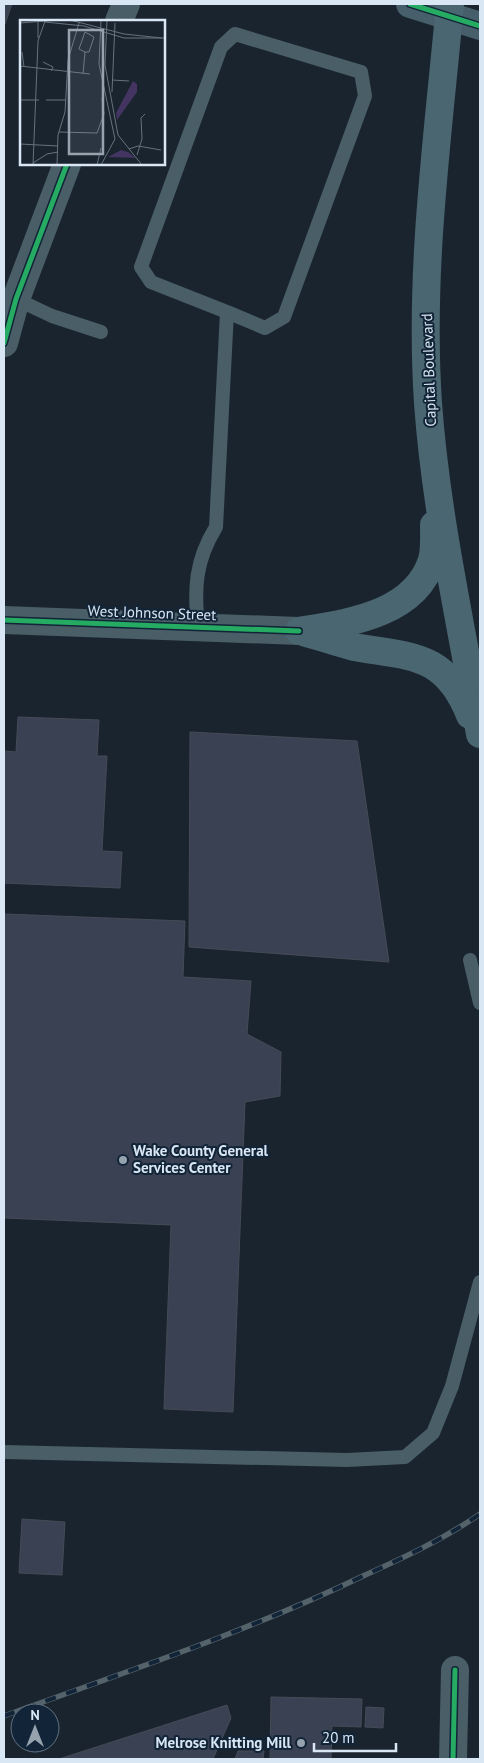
<svg xmlns="http://www.w3.org/2000/svg" width="484" height="1763" viewBox="0 0 484 1763" font-family="'PT Sans',sans-serif">
	<rect width="100%" height="100%" fill="#1a242f"/>
	<!-- building -->
	<g fill="#3a4152" stroke="#454b56">
		<path d="M4,4H12L4,27Z"/>
		<path d="M18,717L99,720L97,756H107L102,851L122,852L120,888L4,883V751L16,752Z"/>
		<path d="M190,732L357,741L389,962L189,947Z"/>
		<path d="M4,914L185,921L183,977L251,981L247,1034L281,1052L280,1096L245,1102L233,1412L164,1409L171,1225L4,1218Z"/>
		<path d="M22,1519L65,1522L62,1575L19,1573Z"/>
		<path d="M271,1697L362,1699L361,1727L332,1726L331,1759H270Z"/>
		<path d="M227,1705L231,1718L213,1759H59Z"/>
		<path d="M366,1707L384,1708L383,1728L365,1727Z"/>
		<path d="M238,1751H264L263,1759H235Z"/>
	</g>
	<g fill="none" stroke-linecap="round" stroke-linejoin="round">
		<!-- service -->
		<g stroke="#495e66" stroke-width="14">
			<path d="M16,299L52,316L101,332"/>
			<path d="M198,627C194,589 195,561 216,527L227,312L151,282L141,267L221,47L235,34L361,72L365,96L284,317L265,328L227,312"/>
			<path d="M470,960L480,1003"/>
			<path d="M4,1452L347,1460L405,1457L433,1433L452,1386L480,1282"/>
		</g>
		<!-- minor -->
		<path stroke="#495e66" stroke-width="28" d="M453,1759L455,1670"/>
		<!-- tertiary -->
		<g stroke="#495e66" stroke-width="28">
			<path d="M119,21L126,4"/>
			<path d="M4,343L16,299L67,164"/>
			<path d="M4,620L299,631"/>
		</g>
		<!-- secondary -->
		<path stroke="#475f6a" stroke-width="28" d="M410,4L480,26"/>
		<!-- primary -->
		<g stroke="#4a6671" stroke-width="28">
			<path d="M450,4C438,136 419,270 428,403C436,514 461,624 480,734"/>
			<path d="M299,631C347,623 415,615 432,560C435,549 434,536 434,525"/>
			<path d="M306,633C322,637 338,643 354,647C410,657 445,652 470,715"/>
		</g>
		<defs>
			<path id="rail" d="M4,1716C125,1672 247,1632 363,1576C403,1558 444,1539 480,1514"/>
		</defs>
		<!-- rail casing -->
		<use href="#rail" stroke="#54626a" stroke-width="5.5"/>
		<!-- rail -->
		<use href="#rail" stroke="#112438" stroke-width="4" stroke-dasharray="11" stroke-linecap="butt"/>
		<defs>
			<g id="cycleway">
				<path d="M410,4L480,26"/>
				<path d="M4,343L16,299L67,164"/>
				<path d="M4,620L299,631"/>
				<path d="M453,1759L455,1670"/>
			</g>
		</defs>
		<!-- cycleway casing -->
		<use href="#cycleway" stroke="#112438" stroke-width="8"/>
		<!-- cycleway -->
		<use href="#cycleway" stroke="#26ab63" stroke-width="5"/>
	</g>
	<!-- markers -->
	<g fill="#96a2ae" stroke="#112438" stroke-width="2">
		<circle cx="123" cy="1160" r="5"/>
		<circle cx="301" cy="1743" r="5"/>
	</g>
	<g text-anchor="middle" stroke-width="4" stroke-linejoin="round" paint-order="stroke">
		<!-- street labels -->
		<g font-size="15" fill="#d9e6f3" stroke="#112438">
			<text transform="translate(429 370) rotate(-92)" y="5">Capital Boulevard</text>
			<text transform="translate(152 613) rotate(2)" y="5">West Johnson Street</text>
		</g>
		<!-- poi labels -->
		<g font-size="15" font-weight="bold" fill="#d9e6f3" stroke="#112438" text-anchor="start">
			<text x="133" y="1156">Wake County General<tspan x="133" dy="17">Services Center</tspan></text>
			<text x="291" y="1748" text-anchor="end">Melrose Knitting Mill</text>
		</g>
	</g>
	<!-- overview -->
	<g transform="translate(20 20)">
		<rect width="145" height="145" fill="#1a242f"/>
		<path d="M113,61L117,64V72L97,100L96,93ZM101,130L108,132L116,138L88,137Z" fill="#443461"/>
		<path fill="none" stroke="#66727d" stroke-width="1" d="M50,0L104,14L142,18M87,0L85,45L98,115L122,145M18,2V18M25,2L64,6L104,18H145M0,3L38,0M2,32L4,47M23,42L33,47L31,51M0,46L70,54M63,54L65,32L59,29L65,12L74,17L69,32H65M92,60L109,61M92,72L95,3M0,80H19M26,80H46M39,112L77,113L84,94L82,78M0,124L38,126M109,129L118,126L141,130M117,135L122,119L121,98L125,94M13,143L27,134L38,132M13,145L18,21L25,1M37,145L38,115L45,92L48,40L59,3M77,145L81,128M81,145L95,119L79,44L81,0"/>
		<path fill="#96a2ae" fill-opacity="0.15" stroke="#96a2ae" stroke-width="2.5" d="M49,10H83V134H49Z"/>
		<rect width="145" height="145" fill="none" stroke="#d9e6f3" stroke-width="2.5"/>
	</g>
	<!-- border -->
	<rect width="484" height="1763" fill="none" stroke="#d9e6f3" stroke-width="10"/>
	<!-- north arrow -->
	<g transform="translate(35 1728)"><circle r="24" fill="#112438" stroke="#617283"/>
	<path d="M0-4L9 19L0 12L-9 19Z" fill="#96a2ae"/>
	<text y="-8" font-size="14" font-weight="bold" text-anchor="middle" fill="#d9e6f3">N</text>
	</g>
	<!-- scale -->
	<path d="M314 1743v8h82v-8" fill="none" stroke="#d9e6f3" stroke-width="2.5"/>
	<text x="322" y="1743" font-size="15" fill="#d9e6f3" stroke="#112438" stroke-width="4" paint-order="stroke">20 m</text>
</svg>
